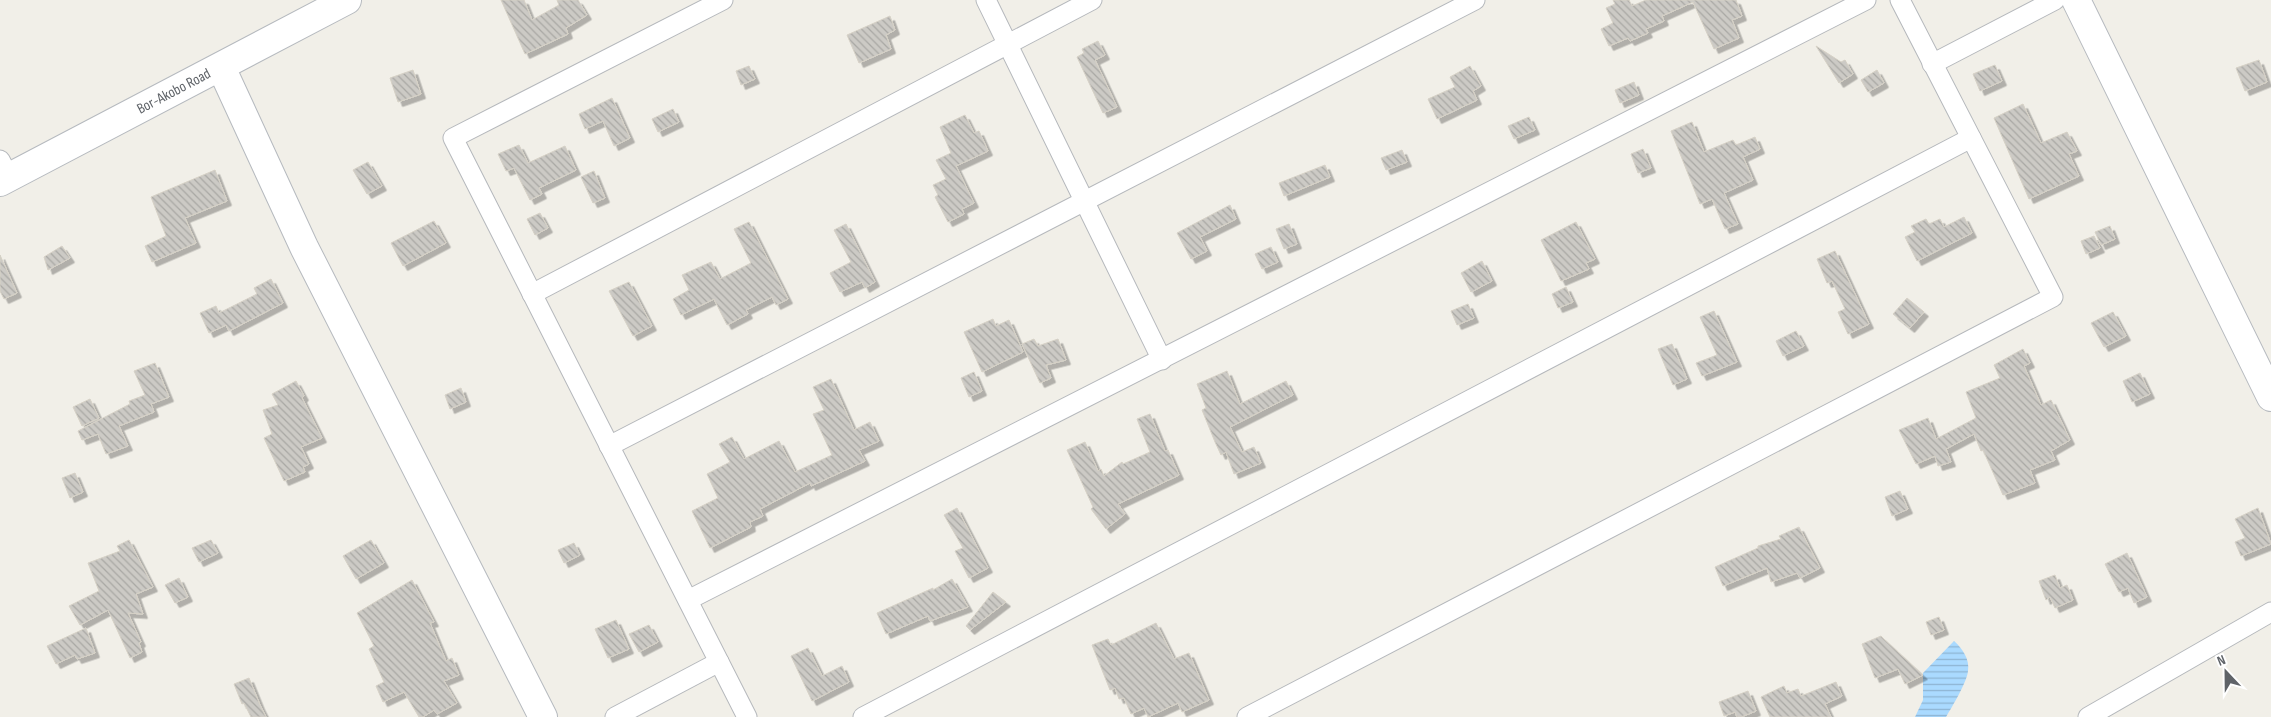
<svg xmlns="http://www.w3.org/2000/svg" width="2271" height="717" viewBox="0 0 2271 717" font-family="'Sofia Sans Condensed',sans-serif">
	<defs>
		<pattern id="water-rules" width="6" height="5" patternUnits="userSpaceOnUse" patternTransform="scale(1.25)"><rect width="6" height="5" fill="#aadaff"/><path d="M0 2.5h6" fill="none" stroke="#8eb4d2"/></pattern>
		<pattern id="building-back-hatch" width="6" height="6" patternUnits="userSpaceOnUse" patternTransform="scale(1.25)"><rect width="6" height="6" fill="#cccac5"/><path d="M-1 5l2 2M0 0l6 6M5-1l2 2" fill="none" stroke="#a9a8a4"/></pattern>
		<filter id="shadow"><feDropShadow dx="4.5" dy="4.5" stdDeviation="0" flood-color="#0004"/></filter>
	</defs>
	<rect width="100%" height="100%" fill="#f1efe8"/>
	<!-- water -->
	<path fill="url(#water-rules)" d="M1954,641C1962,648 1970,659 1968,671C1967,682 1952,707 1946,717H1915L1923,700V673Z"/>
	<!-- building -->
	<g fill="url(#building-back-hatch)" stroke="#d6d1c6" filter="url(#shadow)">
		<path d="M501,0H524L532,20L559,5L557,0H578L587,15L566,28L568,34L525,54Z"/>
		<path d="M1613,0H1629L1632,6L1646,0H1736L1742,16L1732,20L1739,38L1714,49L1693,2L1662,16L1664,21L1646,29L1648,33L1630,41L1628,38L1609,46L1601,29L1613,23L1606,8L1615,4Z"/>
		<path d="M890,16L895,30L886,35L891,49L859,63L847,35Z"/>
		<path d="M1098,41L1105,55L1095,60L1117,107L1103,113L1077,57L1084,53L1082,49Z"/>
		<path d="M1816,46L1841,62L1845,60L1853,74L1839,83Z"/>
		<path d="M2259,60L2267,82L2245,91L2236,68Z"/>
		<path d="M1995,65L2002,81L1980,91L1973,74Z"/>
		<path d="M749,66L755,79L741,85L736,71Z"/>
		<path d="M1470,66L1481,86L1473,91L1477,100L1437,119L1428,99L1455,87L1450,77Z"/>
		<path d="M413,70L421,94L398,102L390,78Z"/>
		<path d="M1877,70L1884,83L1868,92L1861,80Z"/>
		<path d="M1634,82L1639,95L1620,103L1615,90Z"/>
		<path d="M612,98L630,138L614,146L603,121L585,129L579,114Z"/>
		<path d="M2023,104L2041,143L2067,132L2077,151L2069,154L2079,176L2029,199L1994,118Z"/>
		<path d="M673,109L679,122L658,132L652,119Z"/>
		<path d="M965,115L974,133L979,131L988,151L956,166L974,203L962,209L964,214L948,222L935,197L938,195L933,185L946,179L936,160L951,153L940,127Z"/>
		<path d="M1529,117L1535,130L1514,139L1508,126Z"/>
		<path d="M1692,122L1704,152L1733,140L1736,145L1755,137L1760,149L1743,157L1753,180L1724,193L1738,224L1725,229L1712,199L1700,204L1671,131Z"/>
		<path d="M519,145L528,163L565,146L576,170L539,188L542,194L530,200L514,168L506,171L498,154Z"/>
		<path d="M1643,149L1651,168L1638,173L1631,154Z"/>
		<path d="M1402,150L1407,162L1386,170L1381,158Z"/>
		<path d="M368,162L382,186L367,194L353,170Z"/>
		<path d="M1325,165L1330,177L1284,196L1279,183Z"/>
		<path d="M215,170L227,201L185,218L196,243L152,262L145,246L166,236L151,197Z"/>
		<path d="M594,171L605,198L593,203L581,177Z"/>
		<path d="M1230,205L1236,219L1200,237L1207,251L1191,259L1177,233Z"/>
		<path d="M540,213L548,228L535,235L527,219Z"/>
		<path d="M1964,217L1972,233L1917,261L1905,237L1915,232L1911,226L1926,219L1929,224L1940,219L1944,227Z"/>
		<path d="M434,221L446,243L403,266L391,243Z"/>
		<path d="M749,222L788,299L776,305L772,297L746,310L748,314L727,325L714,299L681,315L673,299L689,290L682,275L711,262L720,279L751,263L734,229Z"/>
		<path d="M1576,222L1595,259L1586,263L1589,269L1561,281L1541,240Z"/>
		<path d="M846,224L875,282L865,288L862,282L840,292L830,273L851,262L834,230Z"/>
		<path d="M1289,224L1297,244L1284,249L1276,229Z"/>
		<path d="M2110,226L2115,239L2101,245L2095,232Z"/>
		<path d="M2094,236L2100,248L2086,254L2081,241Z"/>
		<path d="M62,246L70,258L48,270L44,257Z"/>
		<path d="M1271,247L1278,262L1262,269L1255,254Z"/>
		<path d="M1835,251L1869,324L1848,334L1838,312L1845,309L1832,281L1827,283L1817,259Z"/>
		<path d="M0,255L17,293L4,299L0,291Z"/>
		<path d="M1482,261L1492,281L1471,292L1461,273Z"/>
		<path d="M271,279L283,303L229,331L226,325L209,333L200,313L216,306L219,313L257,294L254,288Z"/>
		<path d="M629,282L652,326L633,336L609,291Z"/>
		<path d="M1566,287L1573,302L1558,308L1552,294Z"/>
		<path d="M1907,298L1924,312L1910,328L1893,314Z"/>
		<path d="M1468,304L1474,318L1457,325L1451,311Z"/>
		<path d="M1714,311L1737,362L1702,376L1696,363L1717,355L1700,317Z"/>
		<path d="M2113,312L2126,336L2104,347L2091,323Z"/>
		<path d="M993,319L996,326L1009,320L1023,352L982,372L964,332Z"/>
		<path d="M1796,331L1804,346L1783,356L1776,341Z"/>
		<path d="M1034,339L1038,346L1058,339L1066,360L1046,365L1051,378L1040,383L1022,344Z"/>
		<path d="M1672,344L1687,379L1673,385L1658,349Z"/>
		<path d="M2023,349L2030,363L2024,366L2041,405L2051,400L2070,440L2051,451L2055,460L2030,470L2035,483L2003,495L1983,450L1981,451L1974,434L1946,449L1951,462L1938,466L1935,456L1916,464L1899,430L1928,418L1936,439L1976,418L1966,392L2000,378L1994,365Z"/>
		<path d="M155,363L169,397L151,404L154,412L119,426L128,446L106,454L98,434L82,440L78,431L130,404L129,401L145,395L134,371Z"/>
		<path d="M1227,371L1240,404L1286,381L1293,395L1230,427L1242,452L1254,447L1261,463L1234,474L1226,452L1221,455L1215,442L1202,410L1206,408L1197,384Z"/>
		<path d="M974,372L982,391L969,397L961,378Z"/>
		<path d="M2140,373L2150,394L2132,402L2123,381Z"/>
		<path d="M831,379L854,430L870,422L879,441L859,450L865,461L811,486L810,483L760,509L763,516L750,522L751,527L710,548L692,511L718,498L707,474L730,462L719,444L732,437L744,459L779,441L795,472L832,455L813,414L824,410L813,387Z"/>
		<path d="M296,381L304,396L302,398L322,438L301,447L309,464L303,467L305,472L284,481L264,438L272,434L263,410L278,405L272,394Z"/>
		<path d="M461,388L466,402L450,409L445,395Z"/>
		<path d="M90,399L99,418L82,426L73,407Z"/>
		<path d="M1150,414L1165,451L1168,450L1179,475L1118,504L1125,514L1106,529L1091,509L1093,507L1067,450L1085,442L1098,471L1101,469L1104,476L1122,462L1123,464L1150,452L1137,419Z"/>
		<path d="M75,473L83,492L70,498L62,478Z"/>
		<path d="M1900,491L1908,509L1892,516L1885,497Z"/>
		<path d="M957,508L988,568L969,578L955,551L963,548L944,515Z"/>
		<path d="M2258,508L2271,544L2241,556L2235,542L2245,538L2235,519Z"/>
		<path d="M1799,527L1820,568L1800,578L1797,573L1771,582L1767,568L1723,586L1715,567L1758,548V546L1781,539L1779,536Z"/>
		<path d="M129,540L153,587L136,594L143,614L128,613L141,642L139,643L142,652L130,658L108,610L80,625L69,606L99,591L88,563L120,551L117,546Z"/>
		<path d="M211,540L218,553L199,562L192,548Z"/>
		<path d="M371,540L384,563L356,579L343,556Z"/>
		<path d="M574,543L580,555L564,563L558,550Z"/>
		<path d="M2127,553L2147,597L2134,603L2128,588L2119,592L2105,564Z"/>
		<path d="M2055,575L2060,588L2067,585L2073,600L2055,608L2050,597L2046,600L2039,581Z"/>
		<path d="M179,578L188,597L175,603L165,585Z"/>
		<path d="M952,579L968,607L930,621L928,616L886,634L877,613L933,588V590Z"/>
		<path d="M412,580L434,622L430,623L446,661L452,658L459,675L444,681L457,703L437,714L434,710L423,717H419L404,692L383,702L376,686L384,682L369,649L374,646L357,613Z"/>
		<path d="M993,592L1006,602L970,630L966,626Z"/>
		<path d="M1939,617L1944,630L1931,635L1926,622Z"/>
		<path d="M616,620L629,649L608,658L595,629Z"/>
		<path d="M1156,623L1174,659L1189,653L1209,700L1182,712L1178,703L1148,717L1144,708L1131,714L1124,698L1119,699L1115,688L1110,690L1092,645L1108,639L1111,645Z"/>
		<path d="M649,625L658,642L639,652L629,634Z"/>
		<path d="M86,628L95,653L77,659L75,655L56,664L47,646Z"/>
		<path d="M1881,636L1885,640L1923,675L1905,684L1898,669L1875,678L1862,644Z"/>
		<path d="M808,648L822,676L842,666L849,682L812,701L791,656Z"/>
		<path d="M249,678L260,705L266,717H251L244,703L242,704L234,684Z"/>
		<path d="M1836,682L1842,696L1825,704L1831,717H1770L1761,697L1784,686L1787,693L1798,689L1801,696Z"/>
		<path d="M1748,691L1756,711L1741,717H1737L1735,712L1724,716L1719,702Z"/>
	</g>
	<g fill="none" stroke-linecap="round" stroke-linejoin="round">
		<defs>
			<g id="street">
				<path d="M723,0L453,138L747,717"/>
				<path d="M986,0L1162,360"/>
				<path d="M1932,64L2055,0"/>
				<path d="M0,160L9,177"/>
				<path d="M532,294L1092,0"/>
				<path d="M609,446L1475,0"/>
				<path d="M688,600L1866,0"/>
				<path d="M615,717L719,662"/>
				<path d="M863,717L1971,138"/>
				<path d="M1247,717L2053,297L1900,0"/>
				<path d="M2088,717L2271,612"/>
			</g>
			<g id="secondary">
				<path d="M2076,0L2271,397"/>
				<path d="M221,67L304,247L543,717"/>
				<path id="s1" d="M0,182L347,0"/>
			</g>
		</defs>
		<!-- street casing -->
		<use href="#street" stroke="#b5b8bc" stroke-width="21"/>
		<!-- secondary casing -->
		<use href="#secondary" stroke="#b6babf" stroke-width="30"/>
		<!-- street -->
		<use href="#street" stroke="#fff" stroke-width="19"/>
		<!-- secondary -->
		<use href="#secondary" stroke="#fff" stroke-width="28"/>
	</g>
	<g text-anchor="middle" stroke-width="4" stroke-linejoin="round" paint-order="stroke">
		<!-- street labels -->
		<g font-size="15" fill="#5f6368" stroke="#fff">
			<text dy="5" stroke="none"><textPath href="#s1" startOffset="196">Bor-Akobo Road</textPath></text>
		</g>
	</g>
	<!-- north arrow -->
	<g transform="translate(2226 672) rotate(338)" stroke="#ffffff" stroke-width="4" paint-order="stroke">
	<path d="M0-4L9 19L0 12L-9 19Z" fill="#5f6368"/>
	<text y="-8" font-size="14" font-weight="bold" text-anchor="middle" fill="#5f6368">N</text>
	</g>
</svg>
